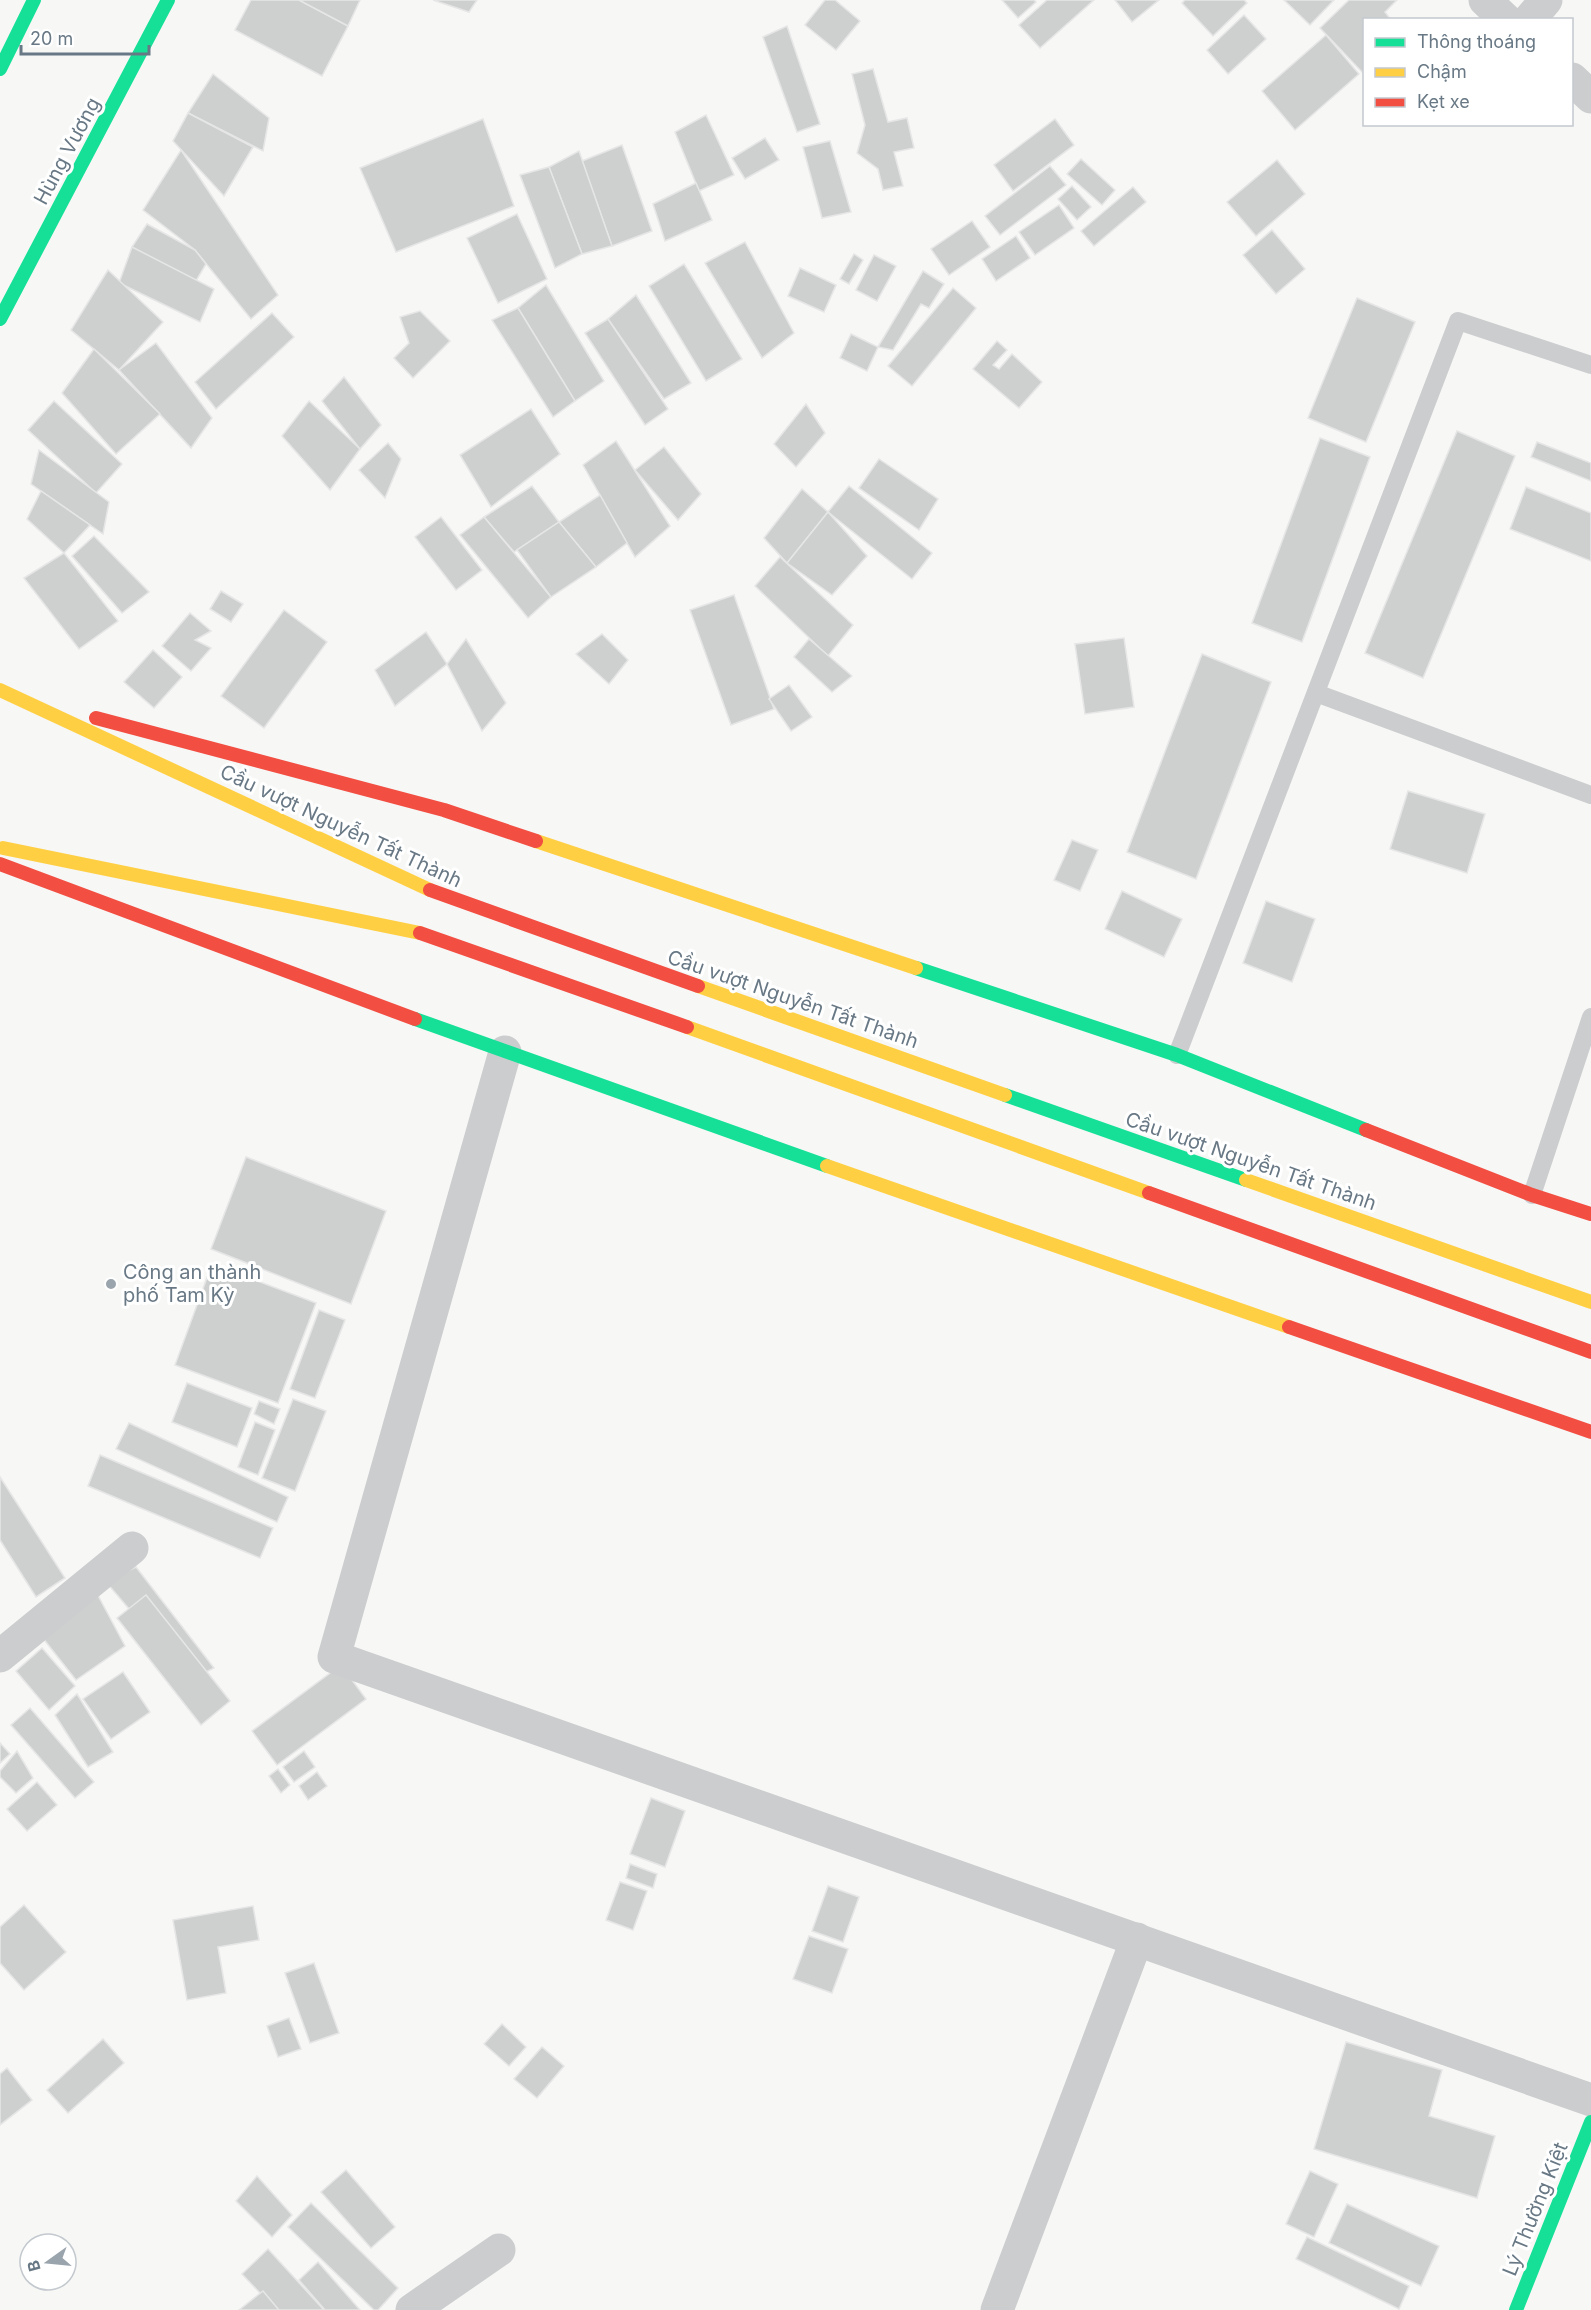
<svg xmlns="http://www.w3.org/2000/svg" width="1591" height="2310" viewBox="0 0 1591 2310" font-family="Inter,sans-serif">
	<rect width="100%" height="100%" fill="#f7f7f6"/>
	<!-- building -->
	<g fill="#ced0d0" stroke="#e6e6e6" stroke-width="1.5">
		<path d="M251,0H299L348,26L322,76L235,30Z"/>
		<path d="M299,0H360L348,26Z"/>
		<path d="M433,0H477L469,12Z"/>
		<path d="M825,0H835L860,21L836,50L805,25Z"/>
		<path d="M1002,0H1034L1036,2L1018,18Z"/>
		<path d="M1047,0H1094L1040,48L1019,25Z"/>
		<path d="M1115,0H1159L1132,22Z"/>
		<path d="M1185,0H1244L1247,3L1213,36L1182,3Z"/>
		<path d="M1284,0H1334L1310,25Z"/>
		<path d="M1349,0H1397L1385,12L1391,20H1364V70L1362,72L1320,28Z"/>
		<path d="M1244,15L1266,39L1228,74L1207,50Z"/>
		<path d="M787,26L820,124L797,132L763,37Z"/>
		<path d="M1326,35L1359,74L1295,130L1262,91Z"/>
		<path d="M873,69L888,122L907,118L914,148L894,152L903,186L883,190L878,169L857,153L865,125L852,74Z"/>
		<path d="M213,74L269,118L263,151L188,113Z"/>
		<path d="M188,113L253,147L224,196L173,141Z"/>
		<path d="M706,115L734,175L699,191L675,132Z"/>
		<path d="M483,119L514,206L396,252L360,168Z"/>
		<path d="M1055,119L1074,145L1013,191L994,165Z"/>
		<path d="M765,138L779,160L745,179L732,158Z"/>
		<path d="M830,141L851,212L822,218L803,147Z"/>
		<path d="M622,145L652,231L612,246L582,161Z"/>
		<path d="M181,150L278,295L251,319L195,250L143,210Z"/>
		<path d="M579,151L612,246L582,254L549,167Z"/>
		<path d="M1081,159L1115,190L1102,205L1067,174Z"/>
		<path d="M1277,160L1305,194L1256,236L1227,202Z"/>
		<path d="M1050,166L1066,185L1000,235L985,216Z"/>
		<path d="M549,167L582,254L555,268L520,175Z"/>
		<path d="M696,183L712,220L665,241L653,204Z"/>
		<path d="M1072,186L1091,207L1077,220L1058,199Z"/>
		<path d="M1133,187L1146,202L1094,246L1081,231Z"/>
		<path d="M1059,205L1074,228L1035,255L1019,232Z"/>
		<path d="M517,214L547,279L498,303L467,238Z"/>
		<path d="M972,221L990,247L949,275L931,249Z"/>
		<path d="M147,224L195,250L206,264L196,281L173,275L132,247Z"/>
		<path d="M1272,230L1305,269L1276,294L1243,255Z"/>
		<path d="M1016,236L1030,258L996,281L982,259Z"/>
		<path d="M745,242L794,333L762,358L705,263Z"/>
		<path d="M132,247L214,289L200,322L119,283Z"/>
		<path d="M854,254L863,260L849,284L840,279Z"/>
		<path d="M874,255L896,266L877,301L856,290Z"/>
		<path d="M684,264L742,359L706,381L649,286Z"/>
		<path d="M800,268L836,285L824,312L788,296Z"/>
		<path d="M108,270L163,322L119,370L71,330Z"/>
		<path d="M923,271L944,284L929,308L921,304L893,350L878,347Z"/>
		<path d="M546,285L604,381L575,401L518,308Z"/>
		<path d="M953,288L976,308L912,386L888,366Z"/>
		<path d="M636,295L691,383L664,399L608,319Z"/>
		<path d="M1357,298L1415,322L1366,442L1308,418Z"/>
		<path d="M518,308L575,401L553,417L492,320Z"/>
		<path d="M420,311L450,341L413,378L394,358L409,343L400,317Z"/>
		<path d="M272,313L294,337L216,409L195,382Z"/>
		<path d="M608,319L668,409L645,425L585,333Z"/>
		<path d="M851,334L878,347L867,371L840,358Z"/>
		<path d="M997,341L1007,350L993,365L999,369L1012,354L1042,382L1019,408L973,369Z"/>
		<path d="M156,343L212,418L191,448L119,370Z"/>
		<path d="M94,349L160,414L116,454L62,393Z"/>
		<path d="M344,377L381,425L360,449L322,401Z"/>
		<path d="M54,401L122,464L96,493L28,430Z"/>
		<path d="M309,401L360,449L330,490L282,436Z"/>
		<path d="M806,404L825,433L796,467L774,444Z"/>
		<path d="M531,409L560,454L491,507L460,455Z"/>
		<path d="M1457,431L1515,456L1423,678L1365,653Z"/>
		<path d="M1320,438L1370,457L1302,642L1252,623Z"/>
		<path d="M616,441L670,526L635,557L583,465Z"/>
		<path d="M1537,442L1591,463V481L1531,457Z"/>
		<path d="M388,443L401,459L385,498L359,470Z"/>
		<path d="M664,447L701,494L678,520L635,470Z"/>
		<path d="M39,450L109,502L103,534L31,484Z"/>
		<path d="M879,459L938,499L919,530L859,488Z"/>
		<path d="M532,486L559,522L514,552L484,517Z"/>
		<path d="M849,486L932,553L912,579L828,512Z"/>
		<path d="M1526,487L1591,513V561L1510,529Z"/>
		<path d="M802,489L828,512L787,563L764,538Z"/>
		<path d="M41,491L90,525L64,553L27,519Z"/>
		<path d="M600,495L627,543L596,567L559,522Z"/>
		<path d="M828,512L867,556L832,595L787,563Z"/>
		<path d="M441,517L482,570L456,590L415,537Z"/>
		<path d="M484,517L551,597L528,618L460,535Z"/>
		<path d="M559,522L596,567L551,597L517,550Z"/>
		<path d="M94,536L149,592L122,613L72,556Z"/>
		<path d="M64,553L118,621L79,649L24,578Z"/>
		<path d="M780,557L853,625L828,656L755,586Z"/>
		<path d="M221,591L243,604L231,622L210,609Z"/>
		<path d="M734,595L774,709L731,725L690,610Z"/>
		<path d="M284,610L327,642L264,728L221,696Z"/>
		<path d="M190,613L211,631L195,640L211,648L191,671L162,646Z"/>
		<path d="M426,632L447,664L395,706L375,670Z"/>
		<path d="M602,634L628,660L609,684L576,654Z"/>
		<path d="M1124,638L1134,707L1085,714L1075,644Z"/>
		<path d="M466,639L506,703L482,731L447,664Z"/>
		<path d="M809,639L852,676L832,692L794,657Z"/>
		<path d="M153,650L182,677L154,708L124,682Z"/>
		<path d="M1202,654L1271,682L1196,879L1127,852Z"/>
		<path d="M789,685L812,717L791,731L769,699Z"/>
		<path d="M1408,791L1485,814L1467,873L1390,849Z"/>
		<path d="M1072,840L1098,850L1080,891L1054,880Z"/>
		<path d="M1122,891L1182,919L1164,957L1105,929Z"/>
		<path d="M1266,901L1315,919L1292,982L1243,963Z"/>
		<path d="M246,1157L386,1211L351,1304L211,1249Z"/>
		<path d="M212,1264L316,1303L278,1403L175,1365Z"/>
		<path d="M319,1310L345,1320L315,1398L290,1389Z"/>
		<path d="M187,1383L252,1408L237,1447L172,1422Z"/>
		<path d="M293,1399L326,1411L295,1491L262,1478Z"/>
		<path d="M259,1401L280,1409L274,1424L254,1414Z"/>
		<path d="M255,1422L275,1430L258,1475L238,1467Z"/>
		<path d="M129,1423L288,1497L277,1522L116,1449Z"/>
		<path d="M100,1455L273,1528L260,1558L88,1486Z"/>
		<path d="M0,1477L65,1578L36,1597L0,1540Z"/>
		<path d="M136,1567L214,1668L190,1680L106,1582Z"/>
		<path d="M94,1588L125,1646L76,1680L38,1632Z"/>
		<path d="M146,1595L230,1701L201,1725L117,1618Z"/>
		<path d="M42,1648L75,1686L49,1710L16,1671Z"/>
		<path d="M341,1665L366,1699L277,1765L252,1731Z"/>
		<path d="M123,1672L150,1712L111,1739L83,1699Z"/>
		<path d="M77,1694L113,1752L88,1767L55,1715Z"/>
		<path d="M30,1708L94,1782L75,1798L11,1725Z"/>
		<path d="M0,1743L10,1754L0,1763Z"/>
		<path d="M17,1751L33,1778L16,1793L0,1777V1771Z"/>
		<path d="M304,1751L315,1767L294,1782L283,1767Z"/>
		<path d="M278,1769L290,1785L281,1793L269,1776Z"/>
		<path d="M317,1772L327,1786L308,1800L299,1786Z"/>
		<path d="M37,1782L57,1805L27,1831L7,1809Z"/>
		<path d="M651,1798L685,1811L665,1867L630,1854Z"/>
		<path d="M630,1864L657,1874L653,1888L626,1878Z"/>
		<path d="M620,1882L647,1891L633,1930L606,1920Z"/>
		<path d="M828,1886L859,1897L843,1942L812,1931Z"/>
		<path d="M24,1905L66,1952L24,1990L0,1963V1927Z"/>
		<path d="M253,1906L259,1940L218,1947L226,1993L187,2000L173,1920Z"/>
		<path d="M809,1936L848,1949L832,1993L793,1979Z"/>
		<path d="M314,1963L339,2033L310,2043L285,1973Z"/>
		<path d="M289,2018L301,2049L278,2057L267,2026Z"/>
		<path d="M502,2024L526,2047L509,2066L484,2044Z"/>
		<path d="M103,2039L124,2063L68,2113L47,2090Z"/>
		<path d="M1346,2042L1442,2070L1429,2116L1495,2136L1477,2198L1314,2149Z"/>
		<path d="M542,2047L564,2066L537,2098L514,2079Z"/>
		<path d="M7,2068L32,2100L0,2125V2074Z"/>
		<path d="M346,2170L395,2227L371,2248L321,2192Z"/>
		<path d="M1310,2171L1338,2184L1314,2237L1286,2224Z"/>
		<path d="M257,2176L292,2215L272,2237L236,2201Z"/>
		<path d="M311,2203L398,2288L378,2310H374L288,2227Z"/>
		<path d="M1347,2204L1439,2246L1421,2286L1329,2243Z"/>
		<path d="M1307,2237L1409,2286L1399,2309L1296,2259Z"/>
		<path d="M268,2249L324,2310H276L242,2274Z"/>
		<path d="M318,2262L360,2310H325L299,2280Z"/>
		<path d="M263,2291L279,2310H239Z"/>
	</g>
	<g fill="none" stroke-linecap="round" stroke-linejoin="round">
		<!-- lane -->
		<g stroke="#cccdce" stroke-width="18">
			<path d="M1316,693L1591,795"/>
			<path d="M1177,1055L1458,321L1591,365"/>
			<path d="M1532,1195L1591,1017"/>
		</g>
		<!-- street -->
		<g stroke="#cccdce" stroke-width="33">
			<path d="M1485,0L1506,20"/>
			<path d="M1529,20L1546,0"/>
			<path d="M1572,79L1591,97"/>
			<path d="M505,1052L334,1657L1591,2100"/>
			<path d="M0,1656L132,1548"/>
			<path d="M412,2310L499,2250"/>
			<path d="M997,2310L1137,1939"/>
		</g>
		<!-- fast -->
		<g stroke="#16e098" stroke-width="14">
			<path d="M0,69L34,0"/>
			<path d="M0,319L168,0"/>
			<path d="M916,968L1177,1055L1366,1130"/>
			<path d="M415,1019L827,1166"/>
			<path d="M1005,1095L1246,1180"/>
			<path d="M1516,2310L1591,2122"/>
		</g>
		<!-- slow -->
		<g stroke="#ffcf43" stroke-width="14">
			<path d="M0,690L430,890"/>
			<path d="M536,841L916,968"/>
			<path d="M3,848L420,933"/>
			<path d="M698,986L1005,1095"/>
			<path d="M687,1027L1149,1193"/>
			<path d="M827,1166L1289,1327"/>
			<path d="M1246,1180L1591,1302"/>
		</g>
		<!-- jam -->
		<g stroke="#f24e42" stroke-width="14">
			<path d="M96,718L444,810L536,841"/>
			<path d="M0,864L415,1019"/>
			<path d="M430,890L698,986"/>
			<path d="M420,933L687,1027"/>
			<path d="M1366,1130L1532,1195L1591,1214"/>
			<path d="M1149,1193L1591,1352"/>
			<path d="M1289,1327L1591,1432"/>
		</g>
	</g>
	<!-- markers -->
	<circle fill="#9aa4ad" stroke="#fff" stroke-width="2" cx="111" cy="1284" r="6"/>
	<g text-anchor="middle" stroke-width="6" stroke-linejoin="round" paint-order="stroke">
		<!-- street labels -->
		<g font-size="20" fill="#687885" stroke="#fff">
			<text transform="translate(67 151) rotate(-62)" y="7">Hùng Vương</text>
			<text transform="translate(341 826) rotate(25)" y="7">Cầu vượt Nguyễn Tất Thành</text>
			<text transform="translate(793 999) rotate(19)" y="7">Cầu vượt Nguyễn Tất Thành</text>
			<text transform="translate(1251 1161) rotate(19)" y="7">Cầu vượt Nguyễn Tất Thành</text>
			<text transform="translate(1535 2209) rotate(-68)" y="7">Lý Thường Kiệt</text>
		</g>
		<!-- poi labels -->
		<g font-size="20" fill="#687885" stroke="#fff" text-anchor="start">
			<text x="123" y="1279">Công an thành<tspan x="123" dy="23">phố Tam Kỳ</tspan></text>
		</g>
	</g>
	<!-- legend -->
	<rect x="1363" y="18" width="210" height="108" fill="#ffffff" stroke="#c3c9ce" stroke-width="1.5"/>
	<rect x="1375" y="38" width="30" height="9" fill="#16e098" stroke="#c3c9ce" stroke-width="1.5"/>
	<text x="1417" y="48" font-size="18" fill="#687885">Thông thoáng</text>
	<rect x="1375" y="68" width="30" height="9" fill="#ffcf43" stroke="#c3c9ce" stroke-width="1.5"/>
	<text x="1417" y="78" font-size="18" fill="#687885">Chậm</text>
	<rect x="1375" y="98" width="30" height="9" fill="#f24e42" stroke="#c3c9ce" stroke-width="1.5"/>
	<text x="1417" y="108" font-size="18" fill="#687885">Kẹt xe</text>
	<!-- north arrow -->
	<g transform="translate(48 2262) rotate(255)"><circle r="28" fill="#ffffff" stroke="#c3c9ce" stroke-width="1.5"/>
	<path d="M0-4.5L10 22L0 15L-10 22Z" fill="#9aa4ad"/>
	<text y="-9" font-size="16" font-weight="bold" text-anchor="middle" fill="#687885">B</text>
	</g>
	<!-- scale -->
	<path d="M21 45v9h128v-9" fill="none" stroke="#687885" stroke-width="3"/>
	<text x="30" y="45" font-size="18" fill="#687885" stroke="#ffffff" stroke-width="4.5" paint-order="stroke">20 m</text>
</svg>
